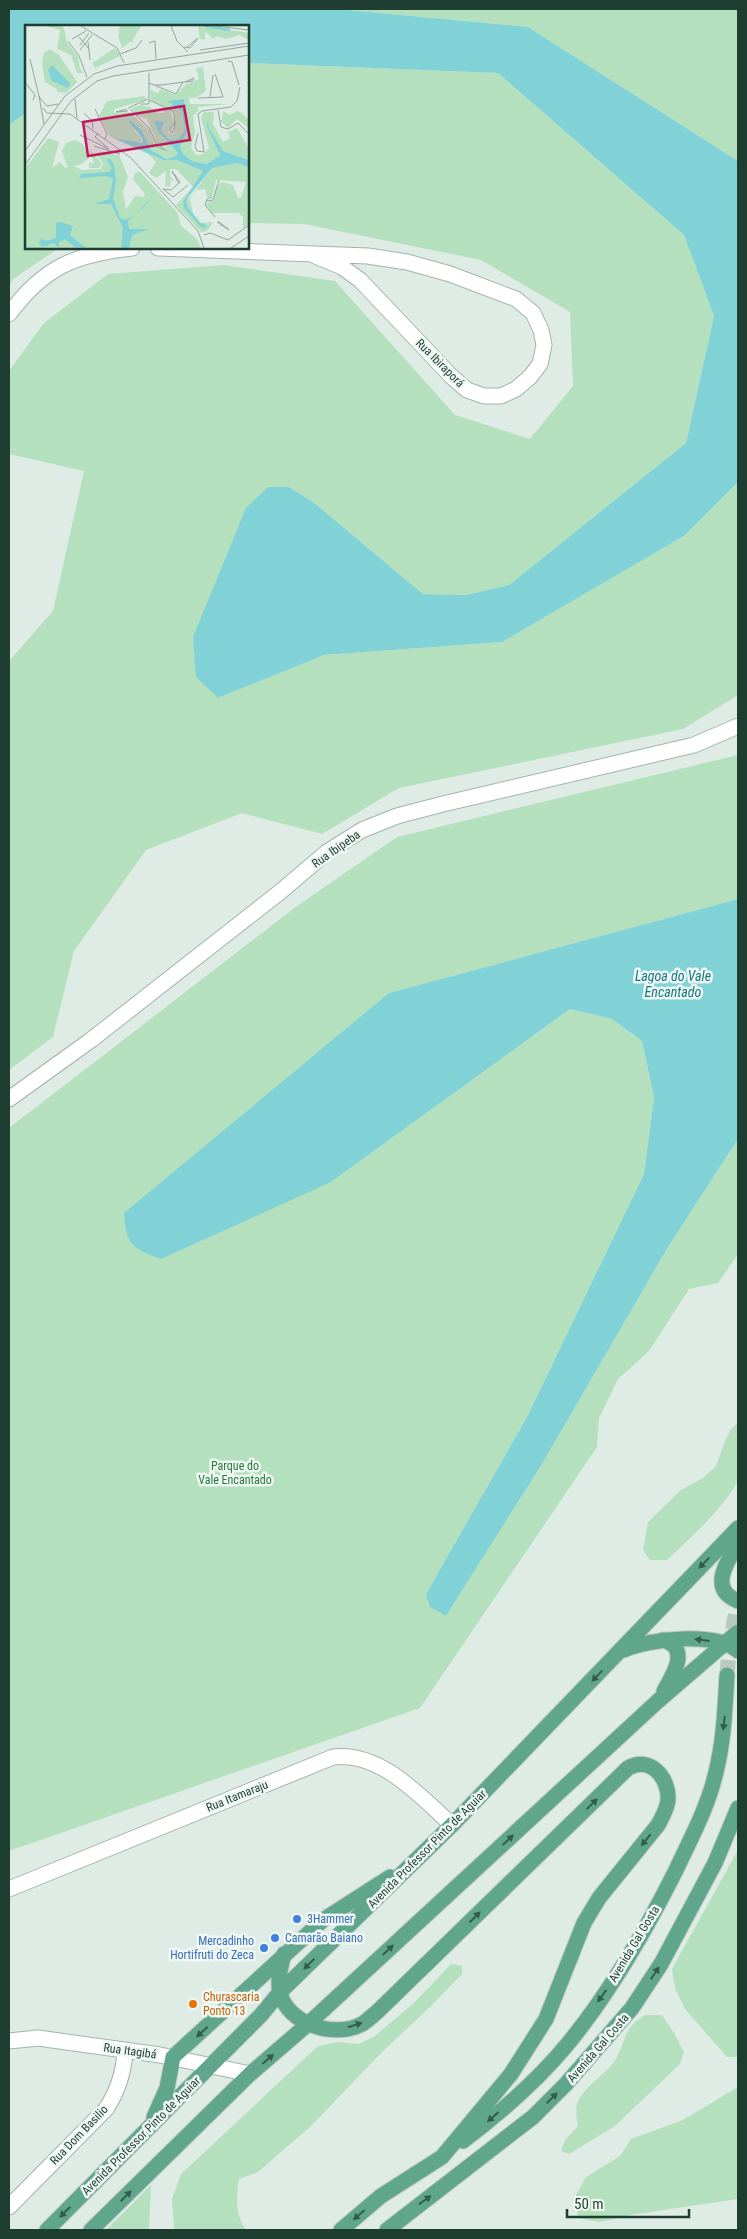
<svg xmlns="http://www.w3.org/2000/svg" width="747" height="2239" viewBox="0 0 747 2239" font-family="'Roboto Condensed',sans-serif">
	<rect width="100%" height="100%" fill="#dfece5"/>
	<!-- green -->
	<g fill="#b5e0bd">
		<path d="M337,9H738V161L528,27Z"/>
		<path d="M248,63L498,73L684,235L714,316L686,443L509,585L466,595L423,594L313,502L289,487L218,698L324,655L502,642L684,536L738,482V695L683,729L399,788L322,834L242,813L146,850L74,951L53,1037L9,1070V661L53,611L84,471L9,454V375L11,368L44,323L108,274L223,265L335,281L455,415L530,439L573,386L570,312L481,260L304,224L248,223Z"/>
		<path d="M26,113V248H59L13,279L9,287V125Z"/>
		<path d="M738,755V899L389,993L331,1182L570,1009L612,1019L642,1041L654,1097L644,1174L527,1417L426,1594L446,1616L542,1464L668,1247L738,1139V1254L718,1283L689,1289L649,1351L618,1379L599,1418L597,1447L420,1708L9,1851V1128L297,906L397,837Z"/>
		<path d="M738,1423C738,1440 741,1460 738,1477C735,1498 684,1544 667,1560H650L643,1550L648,1522L681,1490L703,1478L716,1466L725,1441L731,1429Z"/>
		<path d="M738,1850V2057H727L685,2009L675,1988L672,1969Z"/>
		<path d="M451,1964L462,1966V1974L430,2007L380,2054L311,2126L258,2172L239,2179C236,2198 235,2214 246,2230H174L172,2199L181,2174L318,2046L337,2042L359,2044L375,2036L416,2001Z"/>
		<path d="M646,2015H662L674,2033L684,2052L680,2064L615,2126L569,2154L561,2151L565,2140L578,2126C577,2117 574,2108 579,2099C587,2085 604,2075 614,2062C626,2044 623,2025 646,2015Z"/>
		<path d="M738,2087V2199L630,2215L600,2222L578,2218L576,2195L586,2177L620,2156L631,2139L683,2120Z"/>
		<path d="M151,2185L149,2230H106Z"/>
	</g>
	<!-- water -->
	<g fill="#80d2d7">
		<path d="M9,9H337L528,27L738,161V482L684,536L502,642L324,655L218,698L196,677L193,637L246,508L268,487H289L313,502L423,594L466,595L509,585L686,443L714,316L684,235L498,73L248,63V26H26V113L9,125Z"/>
		<path d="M738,899V1139L668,1247L542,1464L446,1616L430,1607L426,1594L527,1417L644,1174L654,1097L642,1041L612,1019L570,1009L331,1182L161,1259C132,1248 126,1245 124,1213L389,993Z"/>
	</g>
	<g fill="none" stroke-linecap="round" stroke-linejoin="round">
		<!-- primary-tunnel -->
		<path stroke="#b8c9c1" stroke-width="15" stroke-dasharray="15 8" stroke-linecap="butt" d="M727,1675L729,1649L738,1600"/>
		<defs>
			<g id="minor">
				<path d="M158,248L368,256L407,262L450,274L516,299L533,313L541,330L544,345L540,364L530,377L516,389L501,396H484L467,390L452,377L360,280L342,267L313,255"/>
				<path d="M9,314C44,267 75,254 132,248"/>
				<path d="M9,1099L91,1040L280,892L327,852L362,830L397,816L443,804L694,745L738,726"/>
				<path d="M9,1889L333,1757C380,1751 420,1796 452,1825"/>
				<path d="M9,2041L38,2038L160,2055L250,2074"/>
				<path d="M9,2207L106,2109C118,2091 124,2072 125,2050"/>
			</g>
			<g id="primary">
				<path d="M738,1543C727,1562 708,1589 738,1601"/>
				<path d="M663,1640C691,1648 673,1675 664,1691"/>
				<path d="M624,1650C649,1639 716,1631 738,1651"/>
				<path d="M284,1954C281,1966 277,1980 280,1993C288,2024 334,2039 362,2024C367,2021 372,2016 377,2012L628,1768C650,1755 669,1778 668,1799C668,1808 662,1817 658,1825L599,1898L584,1923L546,2019L511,2074L442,2157L381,2196L341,2230"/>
				<path d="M154,2117L167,2088L173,2057L323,1920L390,1877"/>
				<path d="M463,2141C500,2113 536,2082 566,2046C610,1993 645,1932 676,1870C691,1838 708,1807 716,1772C724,1740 725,1707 727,1675"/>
				<path d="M47,2230L261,2015L280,1992L452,1825L738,1528"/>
				<path d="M91,2230L250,2074L308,2024L658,1701L738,1632"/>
				<path d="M387,2230L533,2117L566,2084L632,2008L661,1964L715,1863L738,1808"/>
			</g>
		</defs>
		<!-- minor casing -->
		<use href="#minor" stroke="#a1b4ac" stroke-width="17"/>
		<!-- primary casing -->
		<use href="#primary" stroke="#c0c9c6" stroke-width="17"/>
		<!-- minor -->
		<use href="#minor" stroke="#fff" stroke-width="15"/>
		<!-- primary -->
		<use href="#primary" stroke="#5fa68d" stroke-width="15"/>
	</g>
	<!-- one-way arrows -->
	<defs><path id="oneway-solid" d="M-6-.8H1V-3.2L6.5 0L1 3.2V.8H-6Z" transform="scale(1.25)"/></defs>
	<g fill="#325d4d">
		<use href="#oneway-solid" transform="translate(704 1563) rotate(134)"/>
		<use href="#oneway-solid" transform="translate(702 1640) rotate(-173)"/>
		<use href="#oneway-solid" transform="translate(597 1676) rotate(134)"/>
		<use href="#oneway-solid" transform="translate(724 1723) rotate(96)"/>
		<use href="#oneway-solid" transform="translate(592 1804) rotate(-44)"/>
		<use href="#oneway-solid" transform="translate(508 1840) rotate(-43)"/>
		<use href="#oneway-solid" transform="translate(646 1840) rotate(129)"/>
		<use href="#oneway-solid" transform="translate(475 1917) rotate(-44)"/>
		<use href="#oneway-solid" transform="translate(388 1950) rotate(-43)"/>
		<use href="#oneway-solid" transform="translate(309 1964) rotate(136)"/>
		<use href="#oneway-solid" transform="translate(655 1973) rotate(-57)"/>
		<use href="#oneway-solid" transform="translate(602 1996) rotate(126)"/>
		<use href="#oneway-solid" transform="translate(355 2025) rotate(-17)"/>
		<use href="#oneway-solid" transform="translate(202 2032) rotate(138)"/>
		<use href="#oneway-solid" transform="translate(268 2059) rotate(-41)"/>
		<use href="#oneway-solid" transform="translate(552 2098) rotate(-45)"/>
		<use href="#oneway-solid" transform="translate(493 2117) rotate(139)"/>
		<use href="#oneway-solid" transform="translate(126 2196) rotate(-45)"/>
		<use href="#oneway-solid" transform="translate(425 2200) rotate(-36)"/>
		<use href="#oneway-solid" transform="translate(65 2212) rotate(135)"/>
		<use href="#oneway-solid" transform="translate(359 2215) rotate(139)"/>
	</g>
	<!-- markers -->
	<g fill="#3f7fe0" stroke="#f0f8f3" stroke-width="2">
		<circle cx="297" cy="1919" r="5"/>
		<circle cx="275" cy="1938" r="5"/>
		<circle cx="264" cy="1948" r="5"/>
	</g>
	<circle fill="#e8710a" stroke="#f0f8f3" stroke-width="2" cx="193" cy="2004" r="5"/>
	<g text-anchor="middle" stroke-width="5" stroke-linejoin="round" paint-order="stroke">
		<!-- street labels -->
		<g font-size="12" fill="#1e3e32" stroke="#f0f8f3">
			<text transform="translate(440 363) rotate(45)" y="4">Rua Ibiraporá</text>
			<text transform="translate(336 849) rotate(-35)" y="4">Rua Ibipeba</text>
			<text transform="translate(237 1796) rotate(-22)" y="4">Rua Itamaraju</text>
			<text transform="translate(427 1849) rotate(-45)" y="4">Avenida Professor Pinto de Aguiar</text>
			<text transform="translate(634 1944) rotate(-59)" y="4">Avenida Gal Gosta</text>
			<text transform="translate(598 2048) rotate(-49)" y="4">Avenida Gal Costa</text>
			<text transform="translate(130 2051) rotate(8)" y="4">Rua Itagibá</text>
			<text transform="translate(79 2135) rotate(-46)" y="4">Rua Dom Basilio</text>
			<text transform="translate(141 2136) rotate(-45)" y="4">Avenida Professor Pinto de Aguiar</text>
		</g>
		<!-- park labels -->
		<g font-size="12" fill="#24783d" stroke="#f0f8f3">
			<text x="235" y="1470">Parque do<tspan x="235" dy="14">Vale Encantado</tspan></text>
		</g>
		<!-- shop labels -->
		<g font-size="12" fill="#366cbe" stroke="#f0f8f3" text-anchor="start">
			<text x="307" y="1923">3Hammer</text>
			<text x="285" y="1942">Camarão Baiano</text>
			<text x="254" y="1945" text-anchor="end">Mercadinho<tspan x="254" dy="14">Hortifruti do Zeca</tspan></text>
		</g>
		<!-- food labels -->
		<g font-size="12" fill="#c56008" stroke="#f0f8f3" text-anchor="start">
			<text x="203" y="2001">Churascaria<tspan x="203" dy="14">Ponto 13</tspan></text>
		</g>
		<!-- water labels -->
		<g font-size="14" font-style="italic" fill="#12777f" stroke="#f0f8f3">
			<text x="673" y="981">Lagoa do Vale<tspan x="673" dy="16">Encantado</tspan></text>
		</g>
	</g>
	<!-- overview -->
	<g transform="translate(25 25)">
		<rect width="224" height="224" fill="#dfece5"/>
		<path d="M22,1H37L39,3L42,17L53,32L55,44L59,48H52L46,30L32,24L35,5ZM95,1H116L107,16L110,18L105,17L97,23L93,11ZM173,1L219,7L224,8V15L214,10L201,14L192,11L188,14L180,6V15L175,14ZM90,23L95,31L70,43L67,38ZM25,24L34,30L52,57L41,68L32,67V64L20,57L17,37L19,28ZM178,42L181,66L172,72L164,73L165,79H205L172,82L174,86L168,90L170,108L166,122L171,130H177L184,123L176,93L179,87H189L188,99L198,117L205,113L203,107L212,103L224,124V135L198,126L184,103L183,93L182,102L195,130L182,139L167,136L158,129L155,121L162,105L159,74L143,76L157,86L160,104L154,114L144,115L136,106L139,99L132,101L134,109L153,128L151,131L143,134L126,125L117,106L108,105L118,114L114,119L90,113L138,135H152L178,146L179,147L158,177L175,198L164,184L161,178L187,143L213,138L223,143L224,199L218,203V192L214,188H187L181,179L188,175L191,162L197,157L208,160L213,173H216L221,157L191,155L187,172H182L180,164L171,165L165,174L168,188L176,198L188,197L182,206L176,207L151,180L168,162L151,144H145V151L149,156L142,155L146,157L144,162L140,161L141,146L131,153L124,148L131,137L123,129L85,112L74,91L82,76L120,71L121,75L89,84V88L105,87L124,105L131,121L141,127L142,124L133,120L122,94L113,91L106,83L116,80L125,82L132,88H139V84L145,85L149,98L143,108L149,109L150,87L126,75L125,65L133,68L135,64L151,70L161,59L174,54L171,43ZM198,86L205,90L212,86L217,88L224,95V103L212,94L203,103L194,95H197ZM23,113L34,117L27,143L35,137L40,143L47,140L57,145L76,144L78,139L72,130L73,127L94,130L103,152L98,167L101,185L110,171L118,172L120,169L108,154L110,148L115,147L152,187L156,201L172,214L176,223H0L2,141ZM50,115L58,119L64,133L55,140L42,141L37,126L41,118ZM64,123L77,139L74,143H64V137L69,139Z" fill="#b5e0bd"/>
		<path d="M27,40L45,58L43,63L27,56L23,45ZM159,74L162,105L155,121L158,129L167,136L182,139L195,130L182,102L183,93L184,103L198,126L224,135V143L213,138L187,143L164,171L161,178L164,184L175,198L181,200L180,203L176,202L159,183L158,177L178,146L152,135H138L89,113L117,118L118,114L104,97L105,95L117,106L126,125L142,134L151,131L153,128L134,108L129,96L139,97L136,106L144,115L154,114L160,104L157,86L142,76ZM81,134H85L89,140L91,155L88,174L95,193L100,195L110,190L127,172L120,181L103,196L104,204H124L107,210L104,223H96L98,203L86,179H69L84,174L88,154L81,151L54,153L57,149L84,147L87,143ZM36,197L48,201L45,210L61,223L50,222L40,214L34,217V223L29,218L18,222L14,219L16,213L21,216L31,213V198Z" fill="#80d2d7"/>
		<path fill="none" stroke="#80d2d7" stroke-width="2.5" d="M180,1L205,5"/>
		<path fill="none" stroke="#92a69d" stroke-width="1" d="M56,1L92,23L99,38M146,1L152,16L163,27M191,1L224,5M54,12L64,24M47,14L61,6M43,16L54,31L62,52M63,17L65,35M124,18L130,16L131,34M55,20L64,8M159,22L165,23L173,13L162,22M55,25L67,10M175,25L224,18M95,29L111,23L117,15M5,34L15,75M203,36L207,37L214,60M190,49L198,72M0,57L10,70L8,75M124,58L151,69L158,57M130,60H136L167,56L169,53L160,57M14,71L19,99M185,72L188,50M15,73L22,81L33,79M173,73L198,72M50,74L52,94M124,75L148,86L149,89L150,100V101L147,108L145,105L150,97M116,79H124V48M18,83L22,88L45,89L106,133L173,206L179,223M103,83L123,74M70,84L82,109L80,114M102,84L91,87L103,86M105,84L124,103L131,118L133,121V122L142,126L132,119M193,85L196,102L203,104L213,98L224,109M59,88L67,96L68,104M173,108L170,121L172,126L179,127L173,89L177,86L206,82L212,76L215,62M55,110L84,124L70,112L73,108M69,121L95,129M0,126L40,71L69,49L92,41L224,21M0,140L46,76L72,56L88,51L224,30M154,159L147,146L155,157L154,158L146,165L138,164L148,172L163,160M187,172L182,174L180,180L190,192M182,176L188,175L194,155M192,197L204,205L193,196M179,210L185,208L203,215L224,200M206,223L224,211"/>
		<path fill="#c2185b" fill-opacity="0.15" stroke="#c2185b" stroke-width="2.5" d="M159,81L165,115L63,131L58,97Z"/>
		<rect width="224" height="224" fill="none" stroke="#1e3e32" stroke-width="2.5"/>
	</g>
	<!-- border -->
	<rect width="747" height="2239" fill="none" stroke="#1e3e32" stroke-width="20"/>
	<!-- scale -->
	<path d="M567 2209v8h122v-8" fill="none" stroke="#1e3e32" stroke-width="2.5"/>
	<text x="574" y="2209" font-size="15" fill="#1e3e32" stroke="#f0f8f3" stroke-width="4" paint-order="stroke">50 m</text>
</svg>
